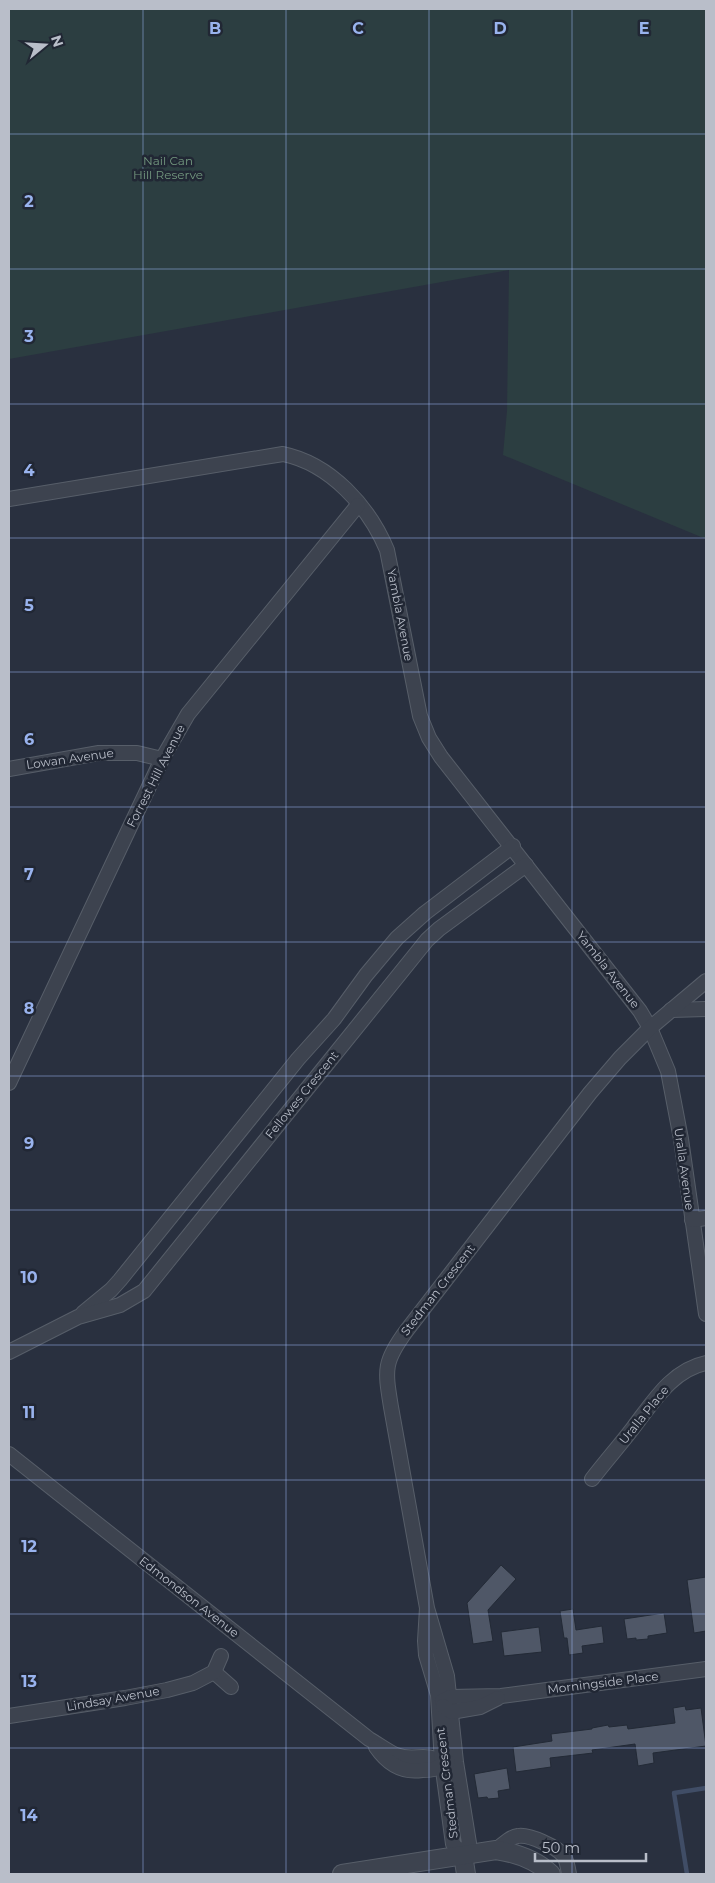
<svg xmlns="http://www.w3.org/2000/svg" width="715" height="1883" viewBox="0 0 715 1883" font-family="Montserrat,sans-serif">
	<rect width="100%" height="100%" fill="#29303f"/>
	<!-- green -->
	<path fill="#2c3e41" d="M9,9H706V539L503,455L507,411L509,270L9,359Z"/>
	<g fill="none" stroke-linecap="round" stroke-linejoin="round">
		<!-- stream -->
		<path stroke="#404d66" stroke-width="4.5" d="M687,1874L674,1793L706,1788"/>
	</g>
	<!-- building -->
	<g fill="#4f5767" stroke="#232a36">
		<path d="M501,1565L516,1579L488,1610L493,1641L473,1644L467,1603Z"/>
		<path d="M706,1577V1631L694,1633L687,1580Z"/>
		<path d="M573,1609L576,1630L602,1626L604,1643L582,1646L583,1653L569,1655L567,1638H564L560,1611Z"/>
		<path d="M664,1613L667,1633L648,1636V1639L636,1640V1638L627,1639L624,1619Z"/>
		<path d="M539,1627L542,1652L504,1656L501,1632Z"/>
		<path d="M685,1706L686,1710L701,1708L706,1746L653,1753L654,1763L638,1766L635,1744L592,1750L593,1753L550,1758L551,1767L516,1772L513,1747L552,1741L551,1734L592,1729V1728L608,1725L609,1727L627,1725L628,1729L675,1723L673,1708Z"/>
		<path d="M507,1768L510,1789L498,1791L499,1798L488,1799L487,1797L478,1798L474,1774Z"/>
	</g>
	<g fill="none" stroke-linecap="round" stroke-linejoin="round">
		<defs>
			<g id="minor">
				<path d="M9,499L283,454C331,464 369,507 387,550L420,716L429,738L441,757L640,1011L650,1028L668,1071L681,1139L706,1314"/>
				<path d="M9,769L99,753H137L162,759"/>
				<path d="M671,1010L706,1009"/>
				<path d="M9,1083L162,759L188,714L358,505"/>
				<path d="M692,1220L706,1218"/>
				<path d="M83,1313L111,1290L120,1280L298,1059L334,1019L366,975L397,938L425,913L513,846"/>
				<path d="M9,1352L78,1317L120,1305L144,1291L427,940L439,929L526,865"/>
				<path d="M9,1454L369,1739C378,1744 387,1751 396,1755C414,1762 426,1751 442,1763"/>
				<path d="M592,1479C605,1462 620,1445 633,1428C653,1402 672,1370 706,1363"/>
				<path d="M427,1608L425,1641L426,1655L438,1695L442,1763L453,1844L463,1855L469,1843L456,1762L447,1676L427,1608L391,1407C385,1370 383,1362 407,1330L590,1093L620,1058L650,1028L706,981"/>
				<path d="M214,1672L231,1687"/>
				<path d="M442,1701L450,1697L501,1696L706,1669"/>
				<path d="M443,1706L451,1712L480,1707L498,1698"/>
				<path d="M9,1716L125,1698L167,1690L193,1683L214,1672L221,1656"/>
				<path d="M376,1747C387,1763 402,1773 422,1770C426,1770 431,1770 434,1769C440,1766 441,1763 448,1762"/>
				<path d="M496,1850C502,1845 510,1837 518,1836C529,1834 557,1847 564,1856C567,1861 568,1868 569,1874"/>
			</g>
			<g id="tertiary">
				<path d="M463,1855L466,1874"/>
				<path d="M342,1874L496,1850C516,1853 536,1860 551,1874"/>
			</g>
		</defs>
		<!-- minor casing -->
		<use href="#minor" stroke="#575e69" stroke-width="16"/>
		<!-- tertiary casing -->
		<use href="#tertiary" stroke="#575e69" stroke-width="20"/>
		<!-- minor -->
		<use href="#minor" stroke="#3d434f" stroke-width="14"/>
		<!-- tertiary -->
		<use href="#tertiary" stroke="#3d434f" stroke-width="18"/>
	</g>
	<!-- grid -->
	<path fill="none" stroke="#99b3ee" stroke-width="1" stroke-opacity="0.55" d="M143,9V1874M286,9V1874M429,9V1874M572,9V1874M9,134H706M9,269H706M9,404H706M9,538H706M9,672H706M9,807H706M9,942H706M9,1076H706M9,1210H706M9,1345H706M9,1480H706M9,1614H706M9,1748H706"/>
	<g text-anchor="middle" stroke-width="5" stroke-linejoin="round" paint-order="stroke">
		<!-- park labels -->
		<g font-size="12" fill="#73987f" stroke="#212734">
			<text x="168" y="165">Nail Can<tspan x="168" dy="14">Hill Reserve</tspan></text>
		</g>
		<!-- street labels -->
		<g font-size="12" fill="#b9bec9" stroke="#212734">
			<text transform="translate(400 615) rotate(79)" y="4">Yambla Avenue</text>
			<text transform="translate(70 759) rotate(-8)" y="4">Lowan Avenue</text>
			<text transform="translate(156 776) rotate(-63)" y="4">Forrest Hill Avenue</text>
			<text transform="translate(608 970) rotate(52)" y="4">Yambla Avenue</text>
			<text transform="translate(302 1095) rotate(-51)" y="4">Fellowes Crescent</text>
			<text transform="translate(684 1169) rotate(82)" y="4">Uralla Avenue</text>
			<text transform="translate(438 1290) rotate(-52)" y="4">Stedman Crescent</text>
			<text transform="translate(644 1415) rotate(-51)" y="4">Uralla Place</text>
			<text transform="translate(189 1597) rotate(38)" y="4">Edmondson Avenue</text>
			<text transform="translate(603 1683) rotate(-7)" y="4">Morningside Place</text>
			<text transform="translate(113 1699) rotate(-10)" y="4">Lindsay Avenue</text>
			<text transform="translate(447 1783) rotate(-97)" y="4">Stedman Crescent</text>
		</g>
	</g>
	<g font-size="16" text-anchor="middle" font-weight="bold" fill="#99b3ee" stroke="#212734" stroke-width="5" stroke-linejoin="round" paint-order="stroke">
		<text x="215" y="34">B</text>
		<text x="358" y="34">C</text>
		<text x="500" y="34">D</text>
		<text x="644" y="34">E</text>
		<text x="29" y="207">2</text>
		<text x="29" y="342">3</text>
		<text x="29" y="476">4</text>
		<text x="29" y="611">5</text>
		<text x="29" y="745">6</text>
		<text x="29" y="880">7</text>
		<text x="29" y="1014">8</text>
		<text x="29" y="1149">9</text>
		<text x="29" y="1283">10</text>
		<text x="29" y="1418">11</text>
		<text x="29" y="1552">12</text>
		<text x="29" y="1687">13</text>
		<text x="29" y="1821">14</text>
	</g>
	<!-- border -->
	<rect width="715" height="1883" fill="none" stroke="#b9bec9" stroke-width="20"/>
	<!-- north arrow -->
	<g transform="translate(45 45) rotate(72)" stroke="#212734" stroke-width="4" paint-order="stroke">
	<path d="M0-4L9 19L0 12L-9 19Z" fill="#b9bec9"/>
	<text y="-8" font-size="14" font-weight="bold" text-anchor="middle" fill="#b9bec9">N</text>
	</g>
	<!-- scale -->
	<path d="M535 1853v8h111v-8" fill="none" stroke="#b9bec9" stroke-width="2.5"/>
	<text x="542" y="1853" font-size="15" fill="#b9bec9" stroke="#212734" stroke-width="4" paint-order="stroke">50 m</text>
</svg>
